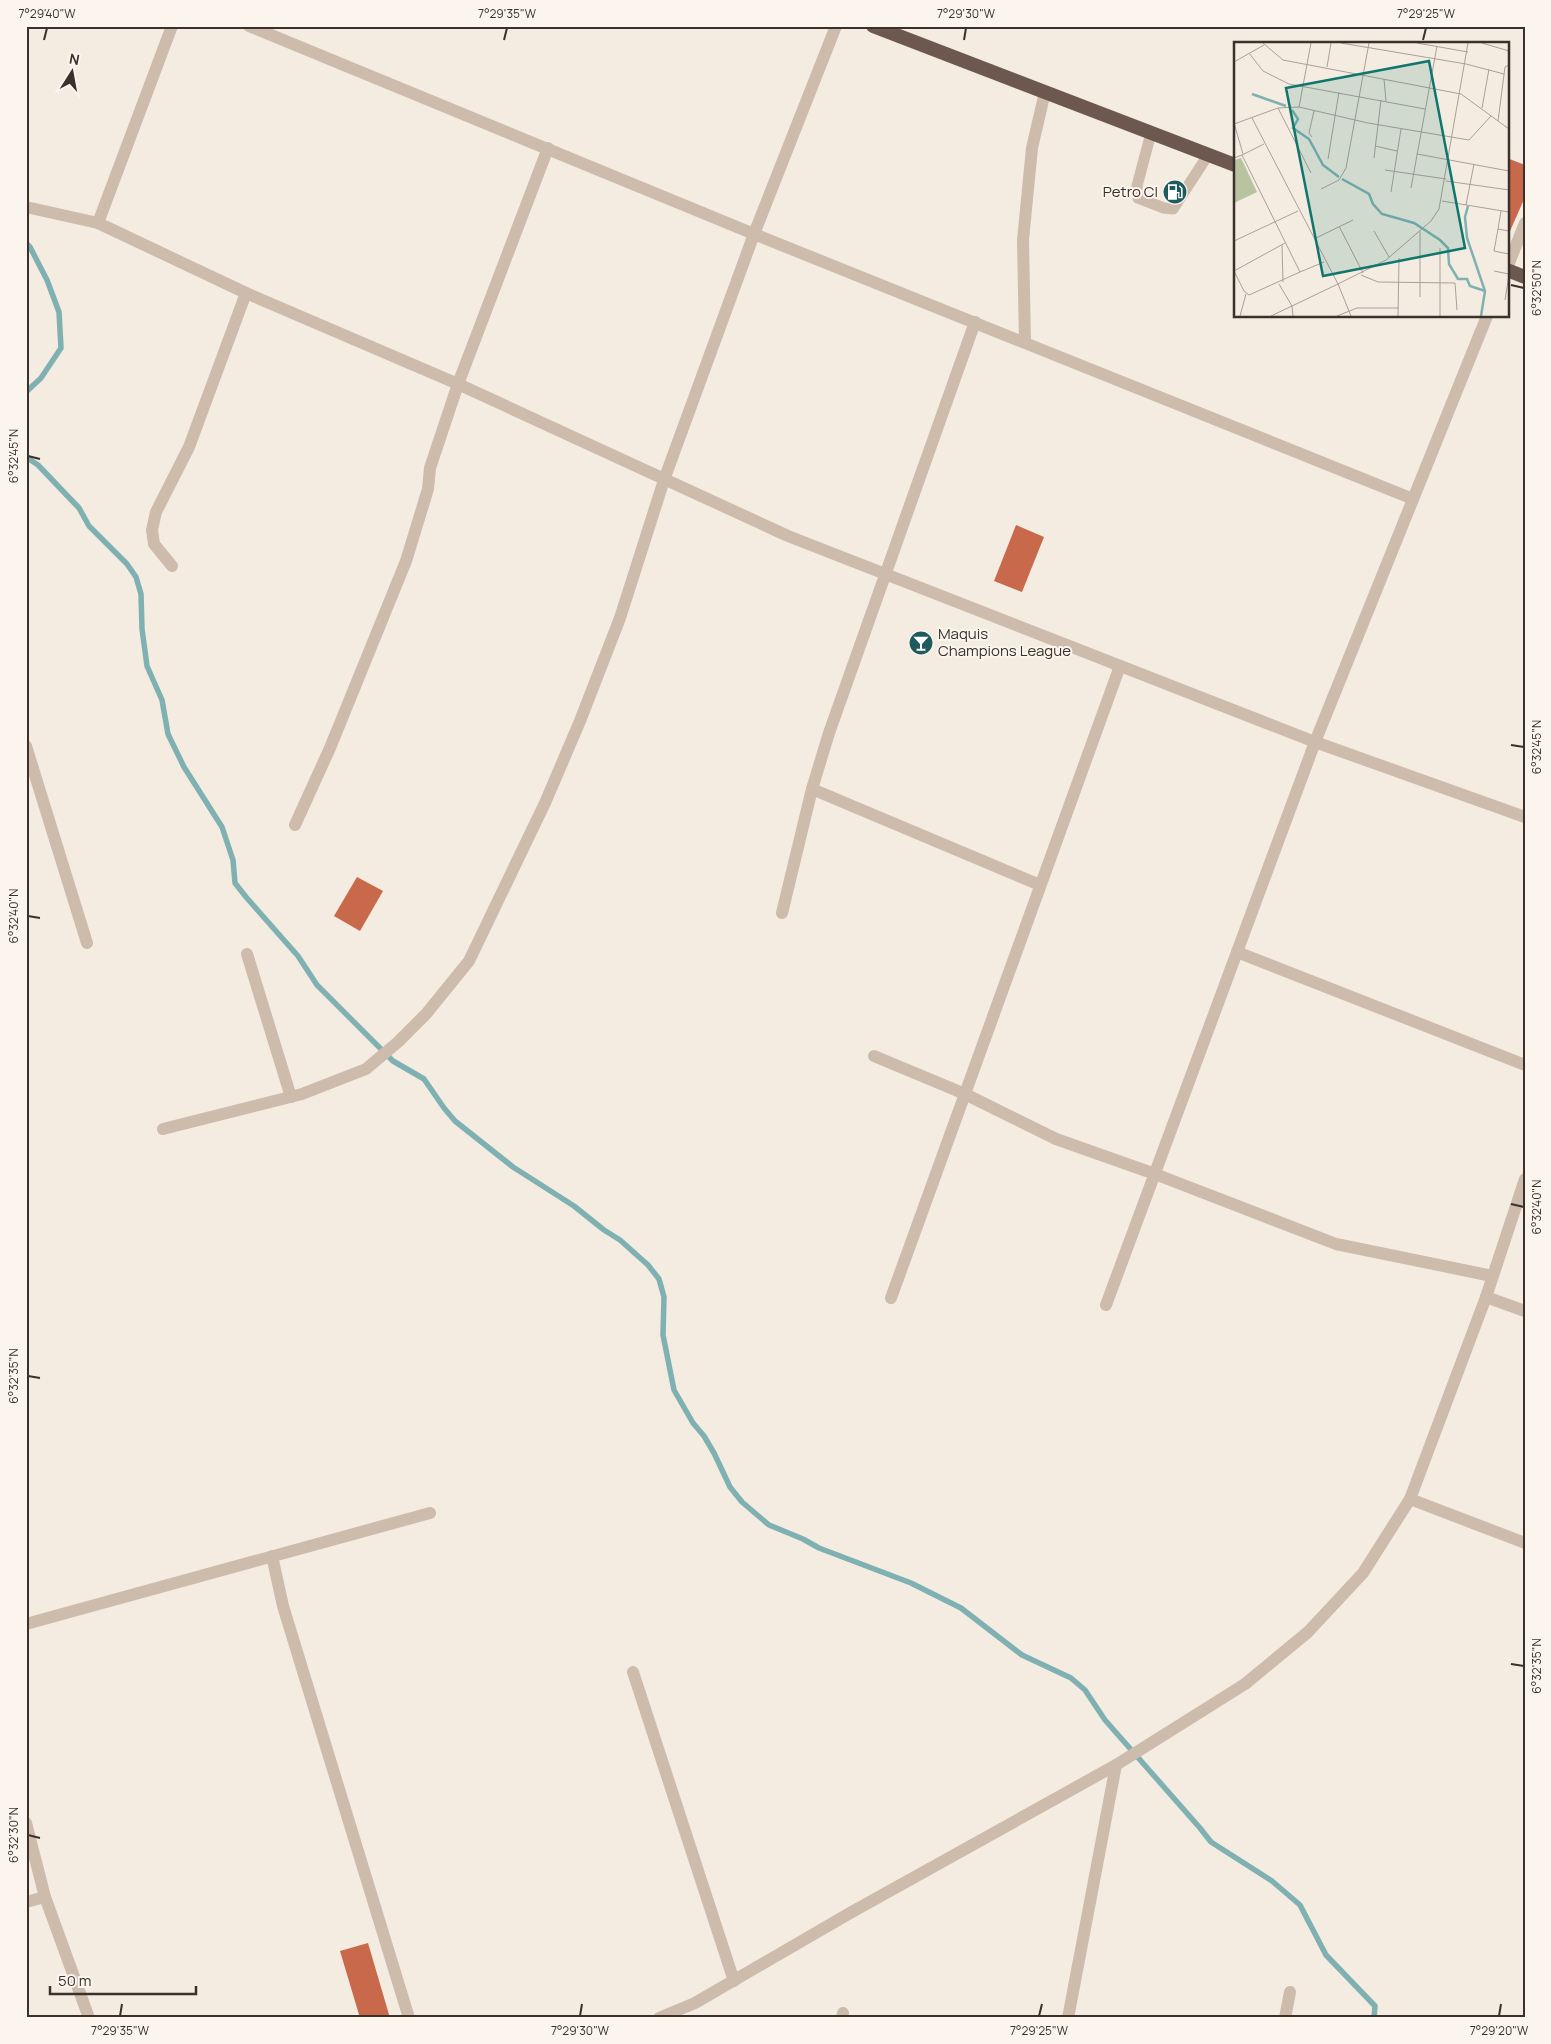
<svg xmlns="http://www.w3.org/2000/svg" width="1551" height="2044" viewBox="0 0 1551 2044" font-family="Manrope,sans-serif">
	<rect width="100%" height="100%" fill="#f4ebe1"/>
	<g fill="none" stroke-linecap="round" stroke-linejoin="round">
		<!-- stream -->
		<g stroke="#7fb0b2" stroke-width="5.5">
			<path d="M26,243L30,247L47,280L59,312L61,348L41,378L26,392"/>
			<path d="M26,457L38,465L79,508L89,526L127,564L136,577L141,594L142,629L147,666L162,700L168,734L184,767L222,827L233,860L235,883L246,897L298,956L317,985L393,1061L424,1079L444,1108L455,1121L513,1167L574,1206L604,1230L620,1240L648,1265L659,1279L664,1297L663,1335L674,1390L693,1423L704,1436L714,1453L730,1487L742,1502L769,1525L803,1539L819,1548L911,1583L961,1608L1022,1655L1071,1678L1085,1690L1105,1720L1200,1828L1211,1842L1272,1881L1300,1905L1326,1955L1375,2006L1374,2018"/>
		</g>
	</g>
	<!-- building -->
	<g fill="#c8694b">
		<path d="M1507,158L1525,165V197L1507,238Z"/>
		<path d="M1016,525L1044,537L1022,592L994,581Z"/>
		<path d="M357,877L383,891L360,931L334,916Z"/>
		<path d="M368,1943L390,2018H360L340,1951Z"/>
	</g>
	<g fill="none" stroke-linecap="round" stroke-linejoin="round">
		<!-- service -->
		<path stroke="#cdbbac" stroke-width="11" d="M1151,133L1137,186L1138,198L1164,208L1173,209L1208,155"/>
		<!-- minor -->
		<g stroke="#cdbbac" stroke-width="12">
			<path d="M249,26L754,234L1413,499"/>
			<path d="M26,207L98,223L246,293L458,384L788,536L1315,742L1525,817"/>
			<path d="M98,223L172,26"/>
			<path d="M1507,268L1525,223"/>
			<path d="M1025,342L1023,240L1032,148L1045,92"/>
			<path d="M172,566L154,544L152,530L156,512L189,447L246,293"/>
			<path d="M26,746L87,943"/>
			<path d="M812,789L1040,885"/>
			<path d="M295,825L330,748L406,561L428,489L430,468L458,384L548,148"/>
			<path d="M782,913L812,789L829,733L975,322"/>
			<path d="M1237,952L1525,1065"/>
			<path d="M247,954L291,1097"/>
			<path d="M874,1056L965,1094L1056,1139L1155,1174L1336,1244L1492,1276"/>
			<path d="M163,1129L302,1094L366,1069L398,1042L426,1014L469,961L545,803L580,721L620,618L664,480L754,234L836,26"/>
			<path d="M1486,1297L1525,1311"/>
			<path d="M891,1298L1120,666"/>
			<path d="M1106,1305L1315,742L1487,316"/>
			<path d="M1410,1499L1525,1543"/>
			<path d="M272,1556L283,1606L409,2018"/>
			<path d="M26,1624L430,1513"/>
			<path d="M633,1672L734,1981"/>
			<path d="M26,1823L45,1897L89,2018"/>
			<path d="M26,1902L45,1897"/>
			<path d="M659,2018L695,2003L850,1913L1116,1765L1245,1684L1308,1632L1363,1573L1410,1499L1486,1297L1525,1179"/>
			<path d="M842,2018L843,2013"/>
			<path d="M1068,2018L1116,1765"/>
			<path d="M1285,2018L1290,1992"/>
		</g>
		<!-- trunk -->
		<g stroke="#6c584f" stroke-width="14">
			<path d="M873,26L1235,165"/>
			<path d="M1507,270L1525,277"/>
		</g>
	</g>
	<!-- ticks -->
	<path fill="none" stroke="#3b302b" stroke-width="2" d="M44,40L47,28M504,40L507,28M964,40L966,28M1423,40L1426,28M1511,285L1524,288M28,456L40,459M1511,745L1524,747M28,916L40,918M1511,1204L1524,1207M28,1376L40,1378M1511,1664L1524,1666M28,1835L40,1838M120,2016L122,2004M580,2016L582,2004M1039,2016L1042,2004M1499,2016L1501,2004"/>
	<!-- icons -->
	<defs>
		<symbol id="fuel-disc" viewBox="-11 -11 22 22"><circle r="9.5" fill="#1f5a5e" stroke="#fbf5ee"/><path d="M-5.5-6h7V0h2V4h1.3V-2.5L3-4.5l.8-.8L6-3V5H2.5V1h-1V6h-7ZM-4.2-4.7v3.2H.2V-4.7Z" fill="#fff"/></symbol>
		<symbol id="bar-disc" viewBox="-11 -11 22 22"><circle r="9.5" fill="#1f5a5e" stroke="#fbf5ee"/><path d="M-6-5H6L.8 .8V4.5H3.5V6h-7V4.5H-.8V.8Z" fill="#fff"/></symbol>
	</defs>
	<g fill-rule="evenodd">
		<use href="#fuel-disc" x="1161" y="178" width="28" height="28"/>
		<use href="#bar-disc" x="907" y="629" width="28" height="28"/>
	</g>
	<g text-anchor="middle" stroke-width="4" stroke-linejoin="round" paint-order="stroke">
		<!-- poi labels -->
		<g font-size="15" fill="#3b302b" stroke="#fbf5ee" text-anchor="end">
			<text x="1158" y="197">Petro CI</text>
			<text x="938" y="639" text-anchor="start">Maquis<tspan x="938" dy="17">Champions League</tspan></text>
		</g>
	</g>
	<!-- overview -->
	<g transform="translate(1234 42)">
		<rect width="275" height="275" fill="#f4ebe1"/>
		<path d="M7,116L23,150L0,161V118Z" fill="#b8c4a0"/>
		<path fill="none" stroke="#7fb0b2" stroke-width="2.5" d="M18,52L52,64M58,68L64,77L59,86L75,97L89,123L105,135M108,137L135,152L139,162L148,172L180,181L206,198L214,206L215,222L224,237H233L236,244L251,249M234,164L231,175L233,196L251,249L247,274"/>
		<path fill="none" stroke="#aaa098" stroke-width="1" d="M29,1L49,18L227,52L275,87M107,1L232,22L270,32M183,1L234,10M248,1L275,9M15,11L29,29L55,42L191,67M0,20L30,3M93,25L97,1M150,37L152,59M65,65L77,1M44,66L77,131M248,66L255,27M18,76L104,242L152,218L197,179L205,167L234,1M264,79L271,25L275,23M0,81L9,112M0,82L44,66L65,65L134,81L235,98L257,74M78,95L75,91L80,69M141,104L163,109M183,112L275,129M8,113L30,102M0,116L8,113L66,230L90,220M140,116L147,58M94,117L105,50M151,128L212,137M212,139L275,148M177,146L203,4M87,147L105,138L112,126L135,1M157,150L167,87M208,159L275,170M232,163L240,122M105,184L129,231M264,187L267,169M140,189L155,215M275,189L264,187L260,209L275,212M80,197L119,178M0,199L64,169M48,203L49,240M206,206V274M0,229L10,249L15,253L66,230M0,229L51,201M260,229L275,232M127,233L144,240L221,241L223,268M45,242L58,264L59,274M186,255V189M271,258L275,233M6,274L12,252M37,274L104,242L117,274M103,274L123,266H165M164,274L165,216"/>
		<path fill="#0f766e" fill-opacity="0.15" stroke="#0f766e" stroke-width="2.5" d="M195,19L231,206L89,234L52,46Z"/>
		<rect width="275" height="275" fill="none" stroke="#3b302b" stroke-width="2.5"/>
	</g>
	<!-- border -->
	<rect width="1551" height="2044" fill="none" stroke="#fbf5ee" stroke-width="55"/>
	<!-- north arrow -->
	<g transform="translate(72 72) rotate(11)" stroke="#fbf5ee" stroke-width="4" paint-order="stroke">
	<path d="M0-4L9 19L0 12L-9 19Z" fill="#3b302b"/>
	<text y="-8" font-size="14" font-weight="bold" text-anchor="middle" fill="#3b302b">N</text>
	</g>
	<!-- scale -->
	<path d="M50 1986v8h146v-8" fill="none" stroke="#3b302b" stroke-width="2.5"/>
	<text x="58" y="1986" font-size="15" fill="#3b302b" stroke="#fbf5ee" stroke-width="4" paint-order="stroke">50 m</text>
	<rect x="28" y="28" width="1496" height="1988" fill="none" stroke="#3b302b" stroke-width="2"/>
	<g font-size="12" text-anchor="middle" fill="#3b302b">
		<text x="47" y="18">7°29'40"W</text>
		<text x="507" y="18">7°29'35"W</text>
		<text x="966" y="18">7°29'30"W</text>
		<text x="1426" y="18">7°29'25"W</text>
		<text transform="translate(1537 288) rotate(-90)" y="4">6°32'50"N</text>
		<text transform="translate(14 456) rotate(-90)" y="4">6°32'45"N</text>
		<text transform="translate(1537 747) rotate(-90)" y="4">6°32'45"N</text>
		<text transform="translate(14 916) rotate(-90)" y="4">6°32'40"N</text>
		<text transform="translate(1537 1207) rotate(-90)" y="4">6°32'40"N</text>
		<text transform="translate(14 1376) rotate(-90)" y="4">6°32'35"N</text>
		<text transform="translate(1537 1666) rotate(-90)" y="4">6°32'35"N</text>
		<text transform="translate(14 1835) rotate(-90)" y="4">6°32'30"N</text>
		<text x="120" y="2035">7°29'35"W</text>
		<text x="580" y="2035">7°29'30"W</text>
		<text x="1039" y="2035">7°29'25"W</text>
		<text x="1499" y="2035">7°29'20"W</text>
	</g>
</svg>
